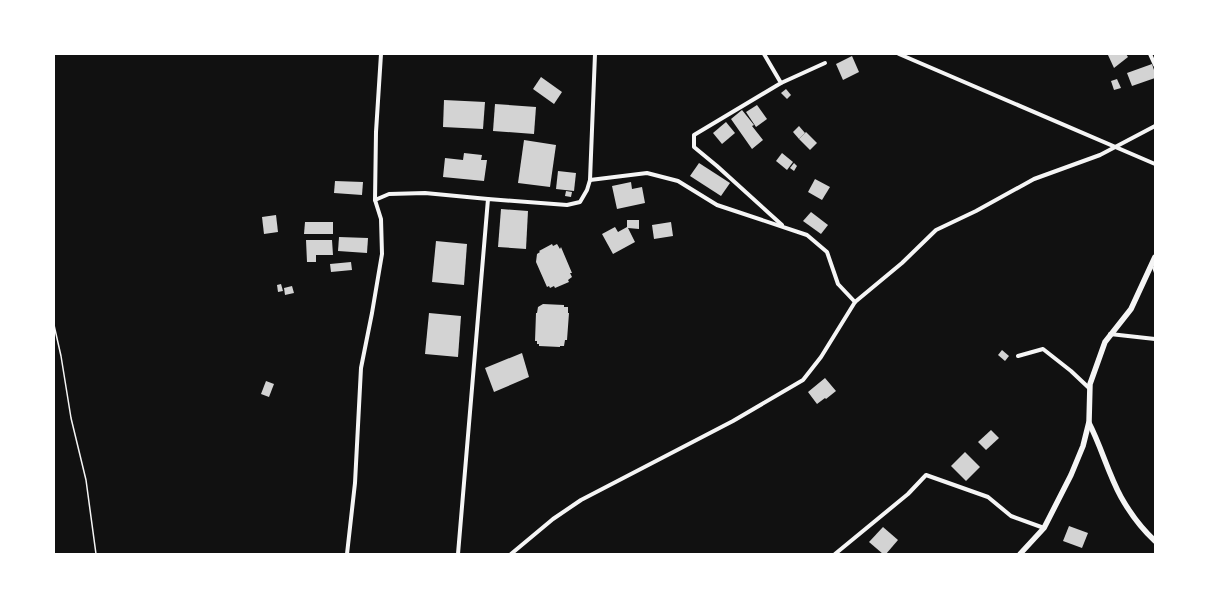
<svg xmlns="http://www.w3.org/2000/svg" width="1209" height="608" viewBox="0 0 1209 608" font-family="Manrope,sans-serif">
	<rect width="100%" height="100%" fill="#111"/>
	<!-- building -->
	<g fill="#d3d3d3">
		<path d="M1110,54H1126L1128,57L1114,68L1108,55Z"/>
		<path d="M852,56L859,72L843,80L836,64Z"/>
		<path d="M1152,64L1155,73V78L1132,86L1127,73Z"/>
		<path d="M541,77L562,92L554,104L533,89Z"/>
		<path d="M1117,79L1121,88L1114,90L1111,81Z"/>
		<path d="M786,89L791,95L787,99L781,93Z"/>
		<path d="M444,100L485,102L483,129L443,127Z"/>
		<path d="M495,104L536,107L534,134L493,131Z"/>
		<path d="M757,105L767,119L756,127L746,112Z"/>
		<path d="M742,110L754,125L752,126L763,140L752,149L731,119Z"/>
		<path d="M726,122L735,133L722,144L713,133Z"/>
		<path d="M799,126L805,133L799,139L793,132Z"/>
		<path d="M806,132L817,143L810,150L799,139Z"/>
		<path d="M524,140L556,145L550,187L518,183Z"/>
		<path d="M464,153L482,155L481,160H487L484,181L443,177L445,158L463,160Z"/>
		<path d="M782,153L793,162L787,170L776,161Z"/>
		<path d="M699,163L730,183L721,196L690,176Z"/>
		<path d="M794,163L797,166L794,171L790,168Z"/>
		<path d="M558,171L576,173L574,191L556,189Z"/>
		<path d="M815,179L830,187L822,200L808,192Z"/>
		<path d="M335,181L363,182L362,195L334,193Z"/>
		<path d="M631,182L632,189L642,187L645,203L617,209L612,186Z"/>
		<path d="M566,191L572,192L571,197L565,196Z"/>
		<path d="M501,209L528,211L526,249L498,247Z"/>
		<path d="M811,212L828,225L821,234L803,221Z"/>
		<path d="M276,215L278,232L264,234L262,217Z"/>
		<path d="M627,220H639V229L628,228L635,242L613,254L602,234L615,227L618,232L627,227Z"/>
		<path d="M305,222H333V234H304Z"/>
		<path d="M671,222L673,236L654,239L652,225Z"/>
		<path d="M339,237L368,238L367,253L338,251Z"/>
		<path d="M306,240H332L333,255H316V262H307Z"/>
		<path d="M436,241L467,244L464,285L432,282Z"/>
		<path d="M552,244L553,246L557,244L560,249L561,247L572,273H570L572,277L568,280L569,282L555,288L554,286L550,288L549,286L547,287L536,262L537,254L540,252L539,251Z"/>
		<path d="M351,262L352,270L331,272L330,264Z"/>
		<path d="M281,284L283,291L278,292L277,285Z"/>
		<path d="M292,286L294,293L285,295L284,288Z"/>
		<path d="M543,304L564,305V307H568V313H569L567,340H565L564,346H560V347L539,346V344H537V341H535L536,313H537L538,307Z"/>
		<path d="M429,313L461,316L458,357L425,354Z"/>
		<path d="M1002,350L1009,356L1005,361L998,355Z"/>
		<path d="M522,353L529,377L494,392L485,368Z"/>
		<path d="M825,378L836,391L826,399L825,398L817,404L808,392Z"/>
		<path d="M266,381L274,384L269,397L261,394Z"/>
		<path d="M991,430L999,438L986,450L978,442Z"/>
		<path d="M965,452L980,467L966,481L951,466Z"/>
		<path d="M1069,526L1088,533L1082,548L1063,541Z"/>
		<path d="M883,527L898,540L886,554H883L869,542Z"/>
	</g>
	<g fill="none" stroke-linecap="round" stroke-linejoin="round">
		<!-- path -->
		<path stroke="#f5f5f5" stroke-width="1.5" d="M54,325L61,356L71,418L86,480L96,554"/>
		<!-- service -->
		<path stroke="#f5f5f5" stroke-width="2" d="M1153,267L1155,273"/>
		<!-- minor -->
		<g stroke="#f5f5f5" stroke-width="4">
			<path d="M764,54L781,83L694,135V147L717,166L782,225"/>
			<path d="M899,54L1155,164"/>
			<path d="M1150,54L1155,65"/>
			<path d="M781,83L825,63"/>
			<path d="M590,180L647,173L678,181L717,205L807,235L827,252L838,284L855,302"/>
			<path d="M375,200L389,194L425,193L488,199"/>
			<path d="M1110,334L1155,339"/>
			<path d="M1018,356L1043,349L1071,371L1089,388"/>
			<path d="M347,554L355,483L361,368L372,313L382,254L381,219L375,200L376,132L381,54"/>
			<path d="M458,554L488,199L567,205L580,202L587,190L590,180L595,54"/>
			<path d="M511,554L553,519L581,500L733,421L803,380L821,357L855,302L902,263L936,230L976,211L1034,179L1100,155L1155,126"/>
			<path d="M835,554L908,494L926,475L988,497L1011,516L1044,528"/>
		</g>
		<!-- tertiary -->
		<g stroke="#f5f5f5" stroke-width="5.5">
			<path d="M1089,423C1101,446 1108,473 1121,497C1130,513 1141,528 1155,541"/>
			<path d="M1020,554L1044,528L1071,475L1083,446L1089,422L1090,384L1105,342L1131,309L1155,257"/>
		</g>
	</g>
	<!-- border -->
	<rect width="1209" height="608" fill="none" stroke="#ffffff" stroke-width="110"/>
</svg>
